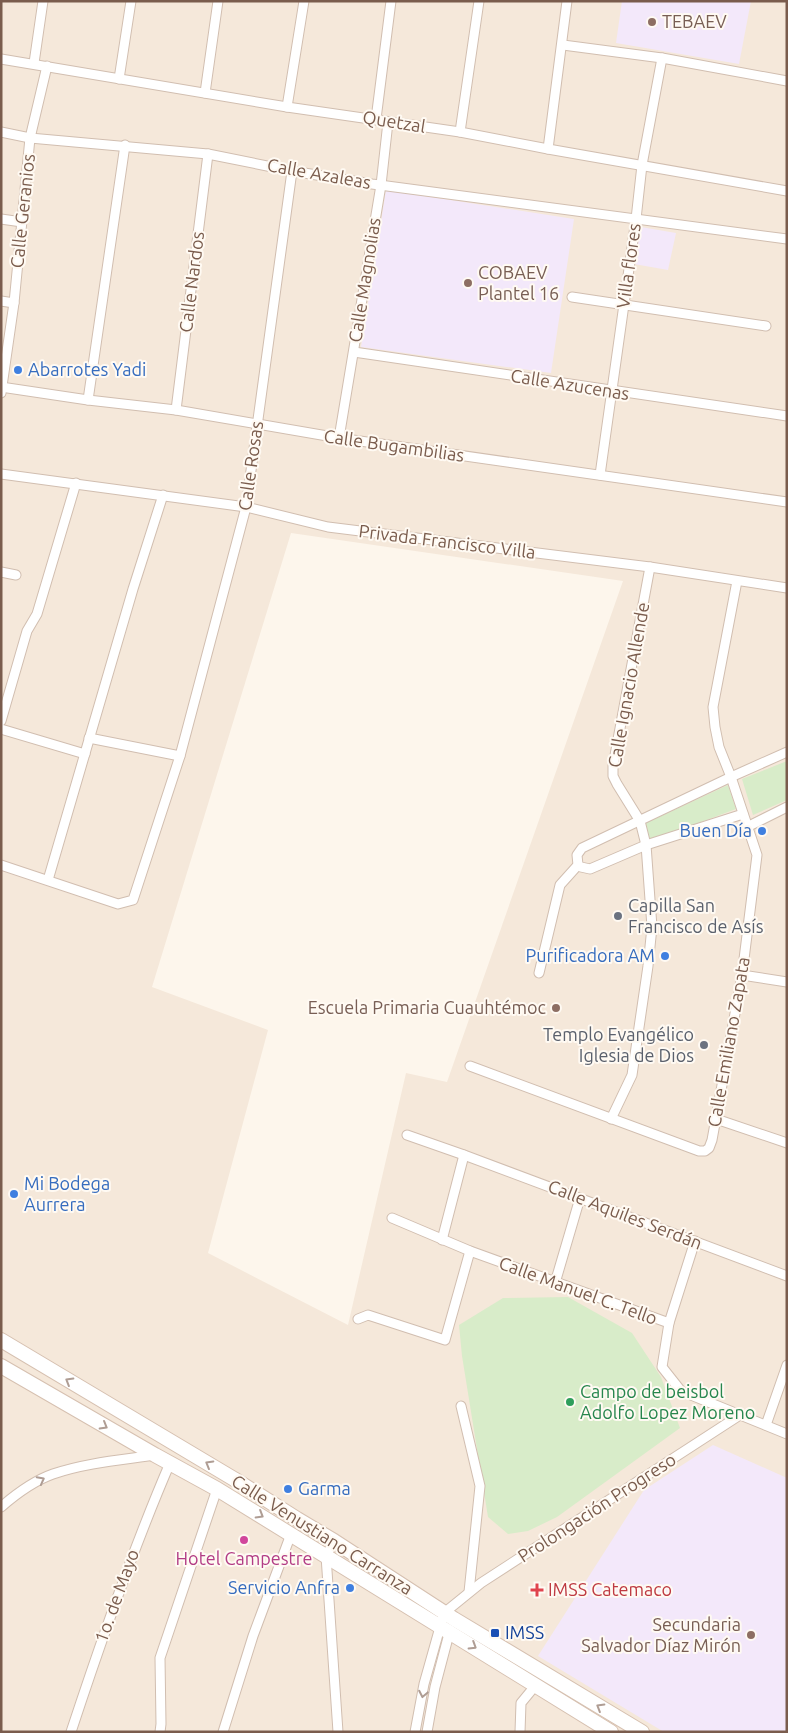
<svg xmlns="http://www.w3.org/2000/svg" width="788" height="1733" viewBox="0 0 788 1733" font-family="Ubuntu,sans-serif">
	<rect width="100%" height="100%" fill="#fdf6ec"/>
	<!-- residential -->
	<path fill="#f5e8da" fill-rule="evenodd" d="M1,1H787V1732H1ZM291,533L623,581L447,1082L406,1073L348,1325L208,1253L268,1030L152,987Z"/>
	<!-- education -->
	<g fill="#f3e8fa">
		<path d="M622,1H751L739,64L616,43Z"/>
		<path d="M386,190L574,219L551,373L361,347Z"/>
		<path d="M641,227L676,233L668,270L634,264Z"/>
		<path d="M713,1445L787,1478L786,1732H664L538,1656L644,1490Z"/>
	</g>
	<!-- green -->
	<g fill="#d8ecc9">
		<path d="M787,761V800L753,815L742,779Z"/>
		<path d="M728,785L736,809L650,841L644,824Z"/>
		<path d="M568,1297L632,1333L661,1377L680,1428L557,1517L528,1531L508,1534L488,1517L462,1356L459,1325L503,1298Z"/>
	</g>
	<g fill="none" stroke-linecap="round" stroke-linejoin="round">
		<defs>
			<g id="street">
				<path d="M563,45L662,58L787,81"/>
				<path d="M1,59L287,107L460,132L548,149L787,191"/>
				<path d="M34,63L43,1"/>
				<path d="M119,79L131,1"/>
				<path d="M205,93L218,1"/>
				<path d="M287,107L304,1"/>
				<path d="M376,119L391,1"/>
				<path d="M1,132L30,138L208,154L292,171L372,184L787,239"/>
				<path d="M460,132L479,1"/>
				<path d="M548,149L567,1"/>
				<path d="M1,219L22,222"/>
				<path d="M572,297L766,326"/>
				<path d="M1,301L14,303"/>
				<path d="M354,352L787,416"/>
				<path d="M1,387L88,400L176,410L339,438L787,502"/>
				<path d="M1,393L14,303L30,138L47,66"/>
				<path d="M88,400L125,145"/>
				<path d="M176,410L208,154"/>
				<path d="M339,438L381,185L388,122"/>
				<path d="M1,474L246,507L328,527L650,567L787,588"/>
				<path d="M600,475L636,219L642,165L662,58"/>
				<path d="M1,572L16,575"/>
				<path d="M1,721L27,631L37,614L76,483"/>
				<path d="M1,729L85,754"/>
				<path d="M89,738L180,756"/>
				<path d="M747,827L787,807"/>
				<path d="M1,865L118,904L133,900L180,756L246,507L292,171"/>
				<path d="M578,865L581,867L590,869L646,845L743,814"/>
				<path d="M48,880L133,589L163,495"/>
				<path d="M539,973L560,885L578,865L577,855L582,848L731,777L787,752"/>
				<path d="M742,975L787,982"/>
				<path d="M470,1066L699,1151H705L709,1148L712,1140L742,975L757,855L731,777L719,747L715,727L713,707L737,581"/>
				<path d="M611,1119L632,1075L648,966L652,927L646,845L640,821L617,784L613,776V766L650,567"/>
				<path d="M716,1119L787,1143"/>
				<path d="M407,1135L464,1155L787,1276"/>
				<path d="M392,1218L470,1251L669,1323"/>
				<path d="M442,1240L464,1155"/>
				<path d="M695,1241L669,1323L662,1367L681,1391L787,1434"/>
				<path d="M555,1283L580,1198"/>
				<path d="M358,1319L368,1315L445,1340L470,1251"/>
				<path d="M461,1406L480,1486L469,1592"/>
				<path d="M766,1425L787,1365"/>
				<path d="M1,1507C16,1494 33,1481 53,1474C85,1463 121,1460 155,1455"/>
				<path d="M334,1541L326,1556L338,1732"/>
				<path d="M71,1732C101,1641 132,1551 170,1463"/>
				<path d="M160,1732L161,1724L160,1658L217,1489"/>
				<path d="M223,1732L253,1636L291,1534"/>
				<path d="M415,1732L424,1684L444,1613L481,1583L740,1415"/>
				<path d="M427,1732L435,1687L450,1630"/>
				<path d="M520,1732L521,1703L535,1686"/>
			</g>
			<g id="secondary">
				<path d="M1,1340L234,1479L297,1519L334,1541L454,1619L642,1732"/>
				<path d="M1,1366L155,1455L217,1489L611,1732"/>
			</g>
		</defs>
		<!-- street casing -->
		<use href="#street" stroke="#d1beb0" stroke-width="11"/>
		<!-- secondary casing -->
		<use href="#secondary" stroke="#d6c0b0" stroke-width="16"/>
		<!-- street -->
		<use href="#street" stroke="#fff" stroke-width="9"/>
		<!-- secondary -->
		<use href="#secondary" stroke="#fff" stroke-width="14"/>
	</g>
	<!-- one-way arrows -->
	<defs><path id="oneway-chevron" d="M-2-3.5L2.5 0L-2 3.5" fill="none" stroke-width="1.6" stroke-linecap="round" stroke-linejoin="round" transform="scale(1.25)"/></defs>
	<g stroke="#af9d94">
		<use href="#oneway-chevron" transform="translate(69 1381) rotate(-149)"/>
		<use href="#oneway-chevron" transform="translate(104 1426) rotate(30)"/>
		<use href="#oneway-chevron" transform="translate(209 1464) rotate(-150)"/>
		<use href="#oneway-chevron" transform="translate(41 1480) rotate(-28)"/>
		<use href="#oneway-chevron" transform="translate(260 1515) rotate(31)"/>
		<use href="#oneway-chevron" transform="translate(473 1646) rotate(32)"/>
		<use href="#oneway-chevron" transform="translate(423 1694) rotate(101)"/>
		<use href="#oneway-chevron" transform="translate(600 1707) rotate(-149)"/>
	</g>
	<!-- markers -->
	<g fill="#8d6e63" stroke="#fffaf3" stroke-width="2">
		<circle cx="652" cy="22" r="5"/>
		<circle cx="468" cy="283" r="5"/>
		<circle cx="556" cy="1008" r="5"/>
		<circle cx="751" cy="1635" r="5"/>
	</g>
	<g fill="#3f7fe0" stroke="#fffaf3" stroke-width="2">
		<circle cx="18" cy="370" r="5"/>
		<circle cx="762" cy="831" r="5"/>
		<circle cx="665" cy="956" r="5"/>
		<circle cx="14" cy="1194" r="5"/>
		<circle cx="288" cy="1489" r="5"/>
		<circle cx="350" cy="1588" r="5"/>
	</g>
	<g fill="#6b7280" stroke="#fffaf3" stroke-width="2">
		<circle cx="618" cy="916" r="5"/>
		<circle cx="704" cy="1045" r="5"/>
	</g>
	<circle fill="#2e9e5b" stroke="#fffaf3" stroke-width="2" cx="570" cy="1402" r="5"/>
	<circle fill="#d1479c" stroke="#fffaf3" stroke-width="2" cx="244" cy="1540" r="5"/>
	<path fill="#e0444e" stroke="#fffaf3" stroke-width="2" d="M534.5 1582.5h5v5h5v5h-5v5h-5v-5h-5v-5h5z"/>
	<rect fill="#1a4fb4" stroke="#fffaf3" stroke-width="2" x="490" y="1628" width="10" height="10" rx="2.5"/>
	<g text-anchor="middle" stroke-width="4" stroke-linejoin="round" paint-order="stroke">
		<!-- education labels -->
		<g font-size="18" fill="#785e54" stroke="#fffaf3" text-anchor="start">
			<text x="662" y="28">TEBAEV</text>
			<text x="478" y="279">COBAEV<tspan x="478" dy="21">Plantel 16</tspan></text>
			<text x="546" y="1014" text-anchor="end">Escuela Primaria Cuauhtémoc</text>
			<text x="741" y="1631" text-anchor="end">Secundaria<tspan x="741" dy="21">Salvador Díaz Mirón</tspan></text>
		</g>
		<!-- street labels -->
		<g font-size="18" fill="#7a5c4d" stroke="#fffaf3">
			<text transform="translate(394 122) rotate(9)" y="6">Quetzal</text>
			<text transform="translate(319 174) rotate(10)" y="6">Calle Azaleas</text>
			<text transform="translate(23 211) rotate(-84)" y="6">Calle Geranios</text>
			<text transform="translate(629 266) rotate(-82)" y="6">Villa flores</text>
			<text transform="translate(365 280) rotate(-81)" y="6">Calle Magnolias</text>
			<text transform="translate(192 282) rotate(-83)" y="6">Calle Nardos</text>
			<text transform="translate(570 385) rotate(9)" y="6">Calle Azucenas</text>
			<text transform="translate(394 446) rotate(8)" y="6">Calle Bugambilias</text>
			<text transform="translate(251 466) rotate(-82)" y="6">Calle Rosas</text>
			<text transform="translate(447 542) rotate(7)" y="6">Privada Francisco Villa</text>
			<text transform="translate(629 685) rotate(-80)" y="6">Calle Ignacio Allende</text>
			<text transform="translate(729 1042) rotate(-80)" y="6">Calle Emiliano Zapata</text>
			<text transform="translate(625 1215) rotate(21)" y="6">Calle Aquiles Serdán</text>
			<text transform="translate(578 1291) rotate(20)" y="6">Calle Manuel C. Tello</text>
			<text transform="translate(597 1508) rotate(-33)" y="6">Prolongación Progreso</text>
			<text transform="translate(322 1535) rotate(32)" y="6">Calle Venustiano Carranza</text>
			<text transform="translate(117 1596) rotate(-70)" y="6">1o. de Mayo</text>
		</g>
		<!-- shop labels -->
		<g font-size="18" fill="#366cbe" stroke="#fffaf3" text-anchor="start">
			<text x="28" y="376">Abarrotes Yadi</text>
			<text x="752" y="837" text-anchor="end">Buen Día</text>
			<text x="655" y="962" text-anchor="end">Purificadora AM</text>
			<text x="24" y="1190">Mi Bodega<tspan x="24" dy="21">Aurrera</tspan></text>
			<text x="298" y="1495">Garma</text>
			<text x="340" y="1594" text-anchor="end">Servicio Anfra</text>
		</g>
		<!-- worship labels -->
		<g font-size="18" fill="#5b616d" stroke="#fffaf3" text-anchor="start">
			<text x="628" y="912">Capilla San<tspan x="628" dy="21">Francisco de Asís</tspan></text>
			<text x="694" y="1041" text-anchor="end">Templo Evangélico<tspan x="694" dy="21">Iglesia de Dios</tspan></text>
		</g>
		<!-- leisure labels -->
		<g font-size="18" fill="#27864d" stroke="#fffaf3" text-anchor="start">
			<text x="580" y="1398">Campo de beisbol<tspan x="580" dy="21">Adolfo Lopez Moreno</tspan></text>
		</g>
		<!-- hotel labels -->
		<g font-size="18" fill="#b23c85" stroke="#fffaf3">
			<text x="244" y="1565">Hotel Campestre</text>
		</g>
		<!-- health labels -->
		<g font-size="18" fill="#be3a42" stroke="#fffaf3" text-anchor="start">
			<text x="548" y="1596">IMSS Catemaco</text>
		</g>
		<!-- transit labels -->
		<g font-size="18" fill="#164399" stroke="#fffaf3" text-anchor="start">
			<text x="505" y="1639">IMSS</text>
		</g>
	</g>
	<!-- border -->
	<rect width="788" height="1733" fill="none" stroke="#7a5c4d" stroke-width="5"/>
</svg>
